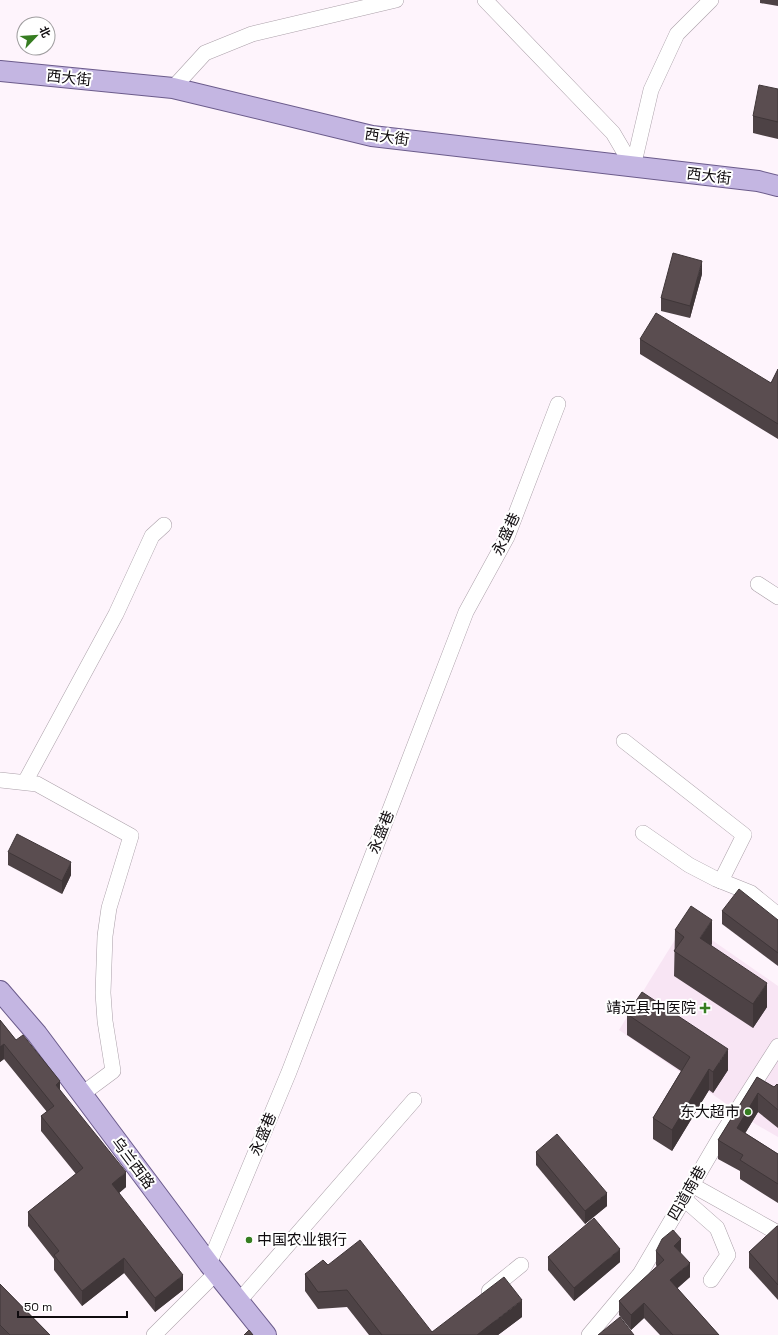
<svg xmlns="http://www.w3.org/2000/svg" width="778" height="1335" viewBox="0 0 778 1335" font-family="'Space Grotesk','Noto Sans SC',sans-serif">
	<rect width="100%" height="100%" fill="#fef4fc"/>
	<!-- built -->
	<path fill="#f8e5f4" d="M686,922L778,986V1137L757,1125L619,1030Z"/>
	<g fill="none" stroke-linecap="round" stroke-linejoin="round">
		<defs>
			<g id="minor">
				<path d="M485,0L613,133L633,167"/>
				<path d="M173,88L205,53L252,34L396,0"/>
				<path d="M633,167L651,90L677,34L711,0"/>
				<path d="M758,584L778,597"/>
				<path d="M624,741L744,835L721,881"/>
				<path d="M0,780L37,784L131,836L109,908L105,936L103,993L105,1021L113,1071L82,1094"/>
				<path d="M25,782L116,614L152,536L164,525"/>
				<path d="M643,833L689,865L716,879L751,893L778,915"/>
				<path d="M692,1185L778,1233"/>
				<path d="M684,1199L717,1228L728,1255L711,1280"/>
				<path d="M209,1264L289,1072L466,612L507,537L558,404"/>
				<path d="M489,1291L521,1265"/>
				<path d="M239,1301L414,1100"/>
				<path d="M154,1335L216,1273"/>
				<path d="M589,1335L640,1274L722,1134L778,1046"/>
			</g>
			<g id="major">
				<path d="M0,71L173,88L372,136L758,181L778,186"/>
				<path d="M0,991L37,1034L209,1264L266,1335"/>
			</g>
		</defs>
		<!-- minor casing -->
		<use href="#minor" stroke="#aba0a9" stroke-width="16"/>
		<!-- major casing -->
		<use href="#major" stroke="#6b5b8b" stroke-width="22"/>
		<!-- minor -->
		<use href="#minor" stroke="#fff" stroke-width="15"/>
		<!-- major -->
		<use href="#major" stroke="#c4b6e2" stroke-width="20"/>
	</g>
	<!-- wall -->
	<g fill="#4d4245">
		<path d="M760,0H778V6L760,3Z"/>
		<path d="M778,89V139L753,133V116Z"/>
		<path d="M702,274L690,318L661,311V298Z"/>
		<path d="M640,339L771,383L778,369V439L640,354Z"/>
		<path d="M8,852L71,875L62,894L8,865Z"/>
		<path d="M722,911L778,920V966L722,924Z"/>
		<path d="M675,930L712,944L711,945L767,1007L753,1028L674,976Z"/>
		<path d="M627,1014L728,1070L713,1093L709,1090L672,1151L653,1139V1118L681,1071L627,1035Z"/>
		<path d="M0,1020L16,1040L60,1090L126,1187L119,1193L183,1290L155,1312L124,1273L82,1306L54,1270V1259L28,1226V1212L76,1174L41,1131V1116L47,1112L4,1059L0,1062Z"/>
		<path d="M757,1077L774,1087L778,1085V1128L758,1112L745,1133L778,1154V1203L740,1179V1171L718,1159V1140Z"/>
		<path d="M536,1152L607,1206L585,1224L536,1165Z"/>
		<path d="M778,1226V1300L749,1268V1252Z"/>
		<path d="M656,1251L690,1277L677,1288L719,1335H660L644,1318L631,1330L619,1315V1301L657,1267L656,1265Z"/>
		<path d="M548,1257L620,1262L574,1301L548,1270Z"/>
		<path d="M328,1265L432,1332L522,1317L498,1335H369L347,1307L318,1309L305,1291V1274Z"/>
		<path d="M0,1284L50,1335H0Z"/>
	</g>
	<!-- shaded-wall -->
	<g fill="#3f3638">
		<path d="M702,261V274L690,318V306Z"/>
		<path d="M71,862V875L62,894V881Z"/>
		<path d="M712,920V944L700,962V938Z"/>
		<path d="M767,983V1007L753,1028V1004Z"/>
		<path d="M4,1044V1059L0,1062V1047Z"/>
		<path d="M728,1049V1070L713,1093V1072Z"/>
		<path d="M709,1069V1090L672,1151V1130Z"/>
		<path d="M60,1081V1095L56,1085Z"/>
		<path d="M758,1093V1112L737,1147V1128Z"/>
		<path d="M126,1172V1187L112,1199V1184Z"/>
		<path d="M607,1193V1206L585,1224V1211Z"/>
		<path d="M681,1239V1254L674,1246Z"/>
		<path d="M620,1249V1262L574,1301V1288Z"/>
		<path d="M124,1258V1273L82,1306V1291Z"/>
		<path d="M690,1263V1277L670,1295V1280Z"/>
		<path d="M183,1275V1290L155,1312V1298Z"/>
		<path d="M522,1300V1317L498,1335H477Z"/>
		<path d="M644,1303V1318L631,1330V1315Z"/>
	</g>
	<!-- building -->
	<g fill="#5a4d50" stroke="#3f3638">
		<path d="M759,85L778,89V122L753,116Z"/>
		<path d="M673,253L702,261L690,306L661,298Z"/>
		<path d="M656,313L771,383L778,369V424L640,339Z"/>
		<path d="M17,834L71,862L62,881L8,852Z"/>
		<path d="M739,889L778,920V953L722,911Z"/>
		<path d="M691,906L712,920L700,938L767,983L753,1004L674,951L684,937L675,930Z"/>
		<path d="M642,992L728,1049L713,1072L709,1069L672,1130L653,1118L690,1057L627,1014Z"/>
		<path d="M0,1020L16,1040L23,1035L60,1081L56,1085L126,1172L112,1184L183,1275L155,1298L124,1258L82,1291L54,1255L59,1251L28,1212L83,1168L41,1116L54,1106L4,1044L0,1047Z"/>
		<path d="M757,1077L774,1087L777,1084L778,1085V1110L758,1093L737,1128L778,1154V1184L740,1160L743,1155L718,1140Z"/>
		<path d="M557,1134L607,1193L585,1211L536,1152Z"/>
		<path d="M594,1218L620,1249L574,1288L548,1257Z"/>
		<path d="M777,1226H778V1285L749,1252Z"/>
		<path d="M673,1230L681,1239L674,1246L690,1263L670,1280L719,1335H673L644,1303L631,1315L619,1301L664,1260L656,1251L662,1239Z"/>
		<path d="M360,1240L432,1332L504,1277L522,1300L477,1335H382L347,1290L318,1292L305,1274L323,1260L328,1265Z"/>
		<path d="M0,1284L50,1335H10L0,1325Z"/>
		<path d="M620,1317L634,1335H598Z"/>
		<path d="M249,1330L253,1335H244Z"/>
	</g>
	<!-- markers -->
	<g fill="#367d21" stroke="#fff" stroke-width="1.5">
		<path d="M703 1002h4v4h4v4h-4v4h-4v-4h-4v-4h4z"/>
		<circle cx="748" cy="1112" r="4"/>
		<circle cx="249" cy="1240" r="4"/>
	</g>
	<g text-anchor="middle" stroke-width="4" stroke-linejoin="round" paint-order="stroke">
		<!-- street labels -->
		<g font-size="15" fill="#0f0b0e" stroke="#fff">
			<text transform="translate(69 78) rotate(6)" y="5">西大街</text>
			<text transform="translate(387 137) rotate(8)" y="5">西大街</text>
			<text transform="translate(709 176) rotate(7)" y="5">西大街</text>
			<text transform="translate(506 534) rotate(-65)" y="5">永盛巷</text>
			<text transform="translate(381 832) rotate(-68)" y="5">永盛巷</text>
			<text transform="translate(263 1134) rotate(-67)" y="5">永盛巷</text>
			<text transform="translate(133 1163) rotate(53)" y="5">乌兰西路</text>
			<text transform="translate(687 1193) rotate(-60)" y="5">四道南巷</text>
		</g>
		<!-- poi labels -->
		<g font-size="15" fill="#0f0b0e" stroke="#fff" text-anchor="end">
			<text x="696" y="1013">靖远县中医院</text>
			<text x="740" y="1117">东大超市</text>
			<text x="257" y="1245" text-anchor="start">中国农业银行</text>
		</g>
	</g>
	<!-- north arrow -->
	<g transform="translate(36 36) rotate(65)"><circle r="19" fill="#ffffff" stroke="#9f9d9f"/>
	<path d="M0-3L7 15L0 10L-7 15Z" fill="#367d21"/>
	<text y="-6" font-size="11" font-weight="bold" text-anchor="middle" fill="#0f0b0e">北</text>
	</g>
	<!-- scale -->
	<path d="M18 1311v6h109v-6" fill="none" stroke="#0f0b0e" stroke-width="2"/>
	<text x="24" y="1311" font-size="12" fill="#0f0b0e" stroke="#ffffff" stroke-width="3" paint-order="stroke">50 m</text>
</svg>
